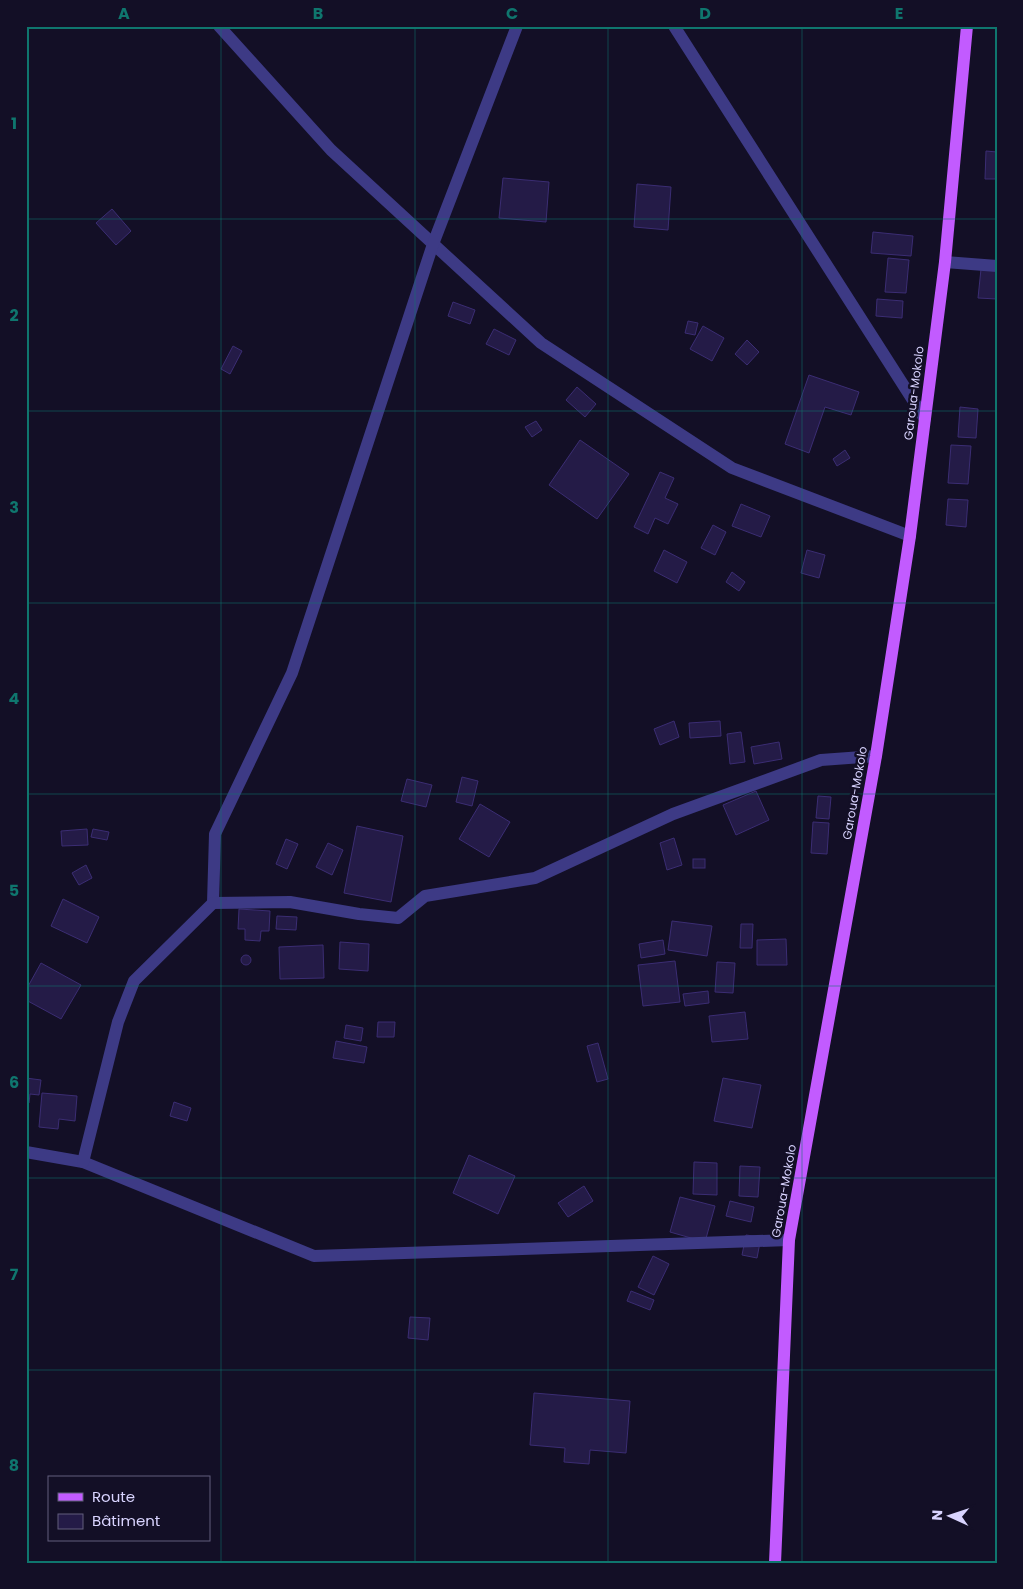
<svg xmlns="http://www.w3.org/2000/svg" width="1023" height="1589" viewBox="0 0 1023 1589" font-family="Poppins,sans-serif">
	<rect width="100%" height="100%" fill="#130f26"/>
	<!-- building -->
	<g fill="#241b47" stroke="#3b2d73">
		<path d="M986,151L997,152V179H985Z"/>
		<path d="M503,178L549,182L546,222L499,218Z"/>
		<path d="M637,184L671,187L668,230L634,227Z"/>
		<path d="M112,209L131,231L116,245L96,223Z"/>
		<path d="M873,232L913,236L911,256L871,253Z"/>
		<path d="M888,258L909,260L906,293L885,292Z"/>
		<path d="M981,269L997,270V299L978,298Z"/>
		<path d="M877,299L903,301L902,318L876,316Z"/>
		<path d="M453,302L475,310L470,324L448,316Z"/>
		<path d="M688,321L698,323L695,335L685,333Z"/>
		<path d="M703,326L724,338L712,361L690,349Z"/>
		<path d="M494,329L516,340L509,355L486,344Z"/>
		<path d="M747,340L759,352L747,365L735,354Z"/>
		<path d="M233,346L242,351L230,374L221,369Z"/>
		<path d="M809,375L859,392L851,415L825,407L809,453L785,444Z"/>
		<path d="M577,387L596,404L585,417L566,400Z"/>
		<path d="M960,407L978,409L976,438L958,437Z"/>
		<path d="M536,421L542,430L532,437L525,427Z"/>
		<path d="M580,440L629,474L597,519L549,485Z"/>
		<path d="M951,445L971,446L968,484L948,483Z"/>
		<path d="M845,450L850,458L837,466L833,459Z"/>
		<path d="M660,472L674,478L665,498L678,504L668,524L655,518L648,534L634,527Z"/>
		<path d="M948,499L968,500L966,527L946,525Z"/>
		<path d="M741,504L770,516L761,537L732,526Z"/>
		<path d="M713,525L726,532L715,555L701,548Z"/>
		<path d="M664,550L687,562L677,583L654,571Z"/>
		<path d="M807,550L825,555L819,578L801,573Z"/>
		<path d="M732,572L745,582L739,591L726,582Z"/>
		<path d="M674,721L679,737L660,745L654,729Z"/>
		<path d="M720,721L721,736L690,738L689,723Z"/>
		<path d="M741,732L745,762L730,764L727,734Z"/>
		<path d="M779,742L782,759L754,764L751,747Z"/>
		<path d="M462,777L478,781L472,806L456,802Z"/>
		<path d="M407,779L432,785L426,807L401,801Z"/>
		<path d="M756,791L769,820L736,835L723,805Z"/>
		<path d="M818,796L831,797L829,819L816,818Z"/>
		<path d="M480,804L510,822L489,857L459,839Z"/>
		<path d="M813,822L829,823L827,854L811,853Z"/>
		<path d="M357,826L403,836L391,902L344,893Z"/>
		<path d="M87,829L88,845L62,846L61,831Z"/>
		<path d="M93,829L109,832L107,840L91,837Z"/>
		<path d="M674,838L682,865L667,870L660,843Z"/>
		<path d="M286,839L298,844L287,869L276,864Z"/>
		<path d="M328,843L343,850L332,875L316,867Z"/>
		<rect x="693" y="859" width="12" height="9"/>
		<path d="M86,865L92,878L79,885L72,873Z"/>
		<path d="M63,899L99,917L87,943L51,926Z"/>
		<path d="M239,909L270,911L269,931H261L260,941L245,940V929H238Z"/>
		<path d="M277,916L297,917L296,930L276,929Z"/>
		<path d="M672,921L712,926L707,956L668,950Z"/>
		<path d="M741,924H753L752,948H740Z"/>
		<path d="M786,939L787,965H757V940Z"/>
		<path d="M663,940L665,954L641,958L639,944Z"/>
		<path d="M340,942L369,944L368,971L339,969Z"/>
		<path d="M323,945L324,978L280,979L279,947Z"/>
		<circle cx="246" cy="960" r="5"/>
		<path d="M675,961L680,1002L643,1006L638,965Z"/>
		<path d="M717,962L735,963L733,993L715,992Z"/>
		<path d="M41,963L81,985L61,1019L26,1000V990Z"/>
		<path d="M708,991L709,1003L685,1006L683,994Z"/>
		<path d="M745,1012L748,1039L712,1042L709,1016Z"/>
		<path d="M378,1022H395L394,1037H377Z"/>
		<path d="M346,1025L363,1028L361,1041L344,1038Z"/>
		<path d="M336,1041L367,1047L364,1063L333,1058Z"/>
		<path d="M598,1043L608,1079L597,1082L587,1046Z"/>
		<path d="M26,1078L41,1080L39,1095L30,1094L29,1103H26Z"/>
		<path d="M723,1078L761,1085L752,1128L714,1121Z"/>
		<path d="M42,1093L77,1096L75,1121L59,1119L58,1129L39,1127Z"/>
		<path d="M174,1102L191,1108L187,1121L170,1116Z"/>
		<path d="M469,1155L515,1176L498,1214L453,1193Z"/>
		<path d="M694,1162L717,1163V1195L693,1194Z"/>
		<path d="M740,1166L760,1167L758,1197L739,1196Z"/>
		<path d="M584,1186L593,1201L568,1217L558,1203Z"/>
		<path d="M680,1197L715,1206L705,1242L670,1232Z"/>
		<path d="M730,1201L754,1207L751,1222L726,1216Z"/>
		<path d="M746,1235L761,1237L757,1258L742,1255Z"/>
		<path d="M653,1256L669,1264L654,1295L638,1287Z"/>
		<path d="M631,1291L654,1300L650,1310L627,1301Z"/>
		<path d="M410,1317L430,1318L428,1340L408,1338Z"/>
		<path d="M534,1393L630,1401L626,1453L590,1450L589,1464L564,1462L565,1448L530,1445Z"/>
	</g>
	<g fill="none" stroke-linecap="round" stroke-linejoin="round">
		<!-- minor -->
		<g stroke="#3d3a85" stroke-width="12">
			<path d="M219,26L331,150L541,343L732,468L910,536"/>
			<path d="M674,26L925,419"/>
			<path d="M945,262L997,266"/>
			<path d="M213,903L215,834L292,673L433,244L517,26"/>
			<path d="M26,1152L83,1162L314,1256L789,1240"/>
			<path d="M83,1162L118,1022L134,981L213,903L290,902L359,914L398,918L425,896L535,878L673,814L821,760L876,756"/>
		</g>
		<!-- major -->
		<path stroke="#c25bff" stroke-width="12" d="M775,1563L789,1240L876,756L910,536L945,262L967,26"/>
	</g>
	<!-- grid -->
	<path fill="none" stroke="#0f766e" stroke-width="1" stroke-opacity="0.55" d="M221,26V1563M415,26V1563M608,26V1563M802,26V1563M26,219H997M26,411H997M26,603H997M26,794H997M26,986H997M26,1178H997M26,1370H997"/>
	<g text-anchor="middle" stroke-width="5" stroke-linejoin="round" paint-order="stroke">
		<!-- street labels -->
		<g font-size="12" fill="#d9d4ff" stroke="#130f26">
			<text transform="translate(914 393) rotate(-83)" y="4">Garoua-Mokolo</text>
			<text transform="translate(855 793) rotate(-80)" y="4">Garoua-Mokolo</text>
			<text transform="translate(784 1191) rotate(-80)" y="4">Garoua-Mokolo</text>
		</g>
	</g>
	<!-- border -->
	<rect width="1023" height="1589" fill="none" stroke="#130f26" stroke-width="55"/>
	<!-- legend -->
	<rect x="48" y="1476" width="162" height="65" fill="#130f26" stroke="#625e7d"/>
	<rect x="58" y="1493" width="25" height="8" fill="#c25bff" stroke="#625e7d"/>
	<text x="92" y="1502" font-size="15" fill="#d9d4ff">Route</text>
	<rect x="58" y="1514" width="25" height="15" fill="#241b47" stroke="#625e7d"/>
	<text x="92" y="1526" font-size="15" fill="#d9d4ff">Bâtiment</text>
	<!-- north arrow -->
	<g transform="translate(950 1516) rotate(273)" stroke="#130f26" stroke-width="4" paint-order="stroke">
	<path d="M0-4L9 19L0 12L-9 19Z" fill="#d9d4ff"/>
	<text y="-8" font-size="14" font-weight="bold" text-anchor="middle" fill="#d9d4ff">N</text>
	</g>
	<rect x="28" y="28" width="968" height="1534" fill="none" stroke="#0f766e" stroke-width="2"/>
	<g font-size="16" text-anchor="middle" font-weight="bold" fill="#0f766e">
		<text x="124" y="19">A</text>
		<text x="318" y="19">B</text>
		<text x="512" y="19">C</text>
		<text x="705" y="19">D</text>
		<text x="899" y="19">E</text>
		<text x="14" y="129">1</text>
		<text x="14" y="321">2</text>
		<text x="14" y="513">3</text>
		<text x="14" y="704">4</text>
		<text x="14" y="896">5</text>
		<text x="14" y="1088">6</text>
		<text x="14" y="1280">7</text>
		<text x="14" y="1471">8</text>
	</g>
</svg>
